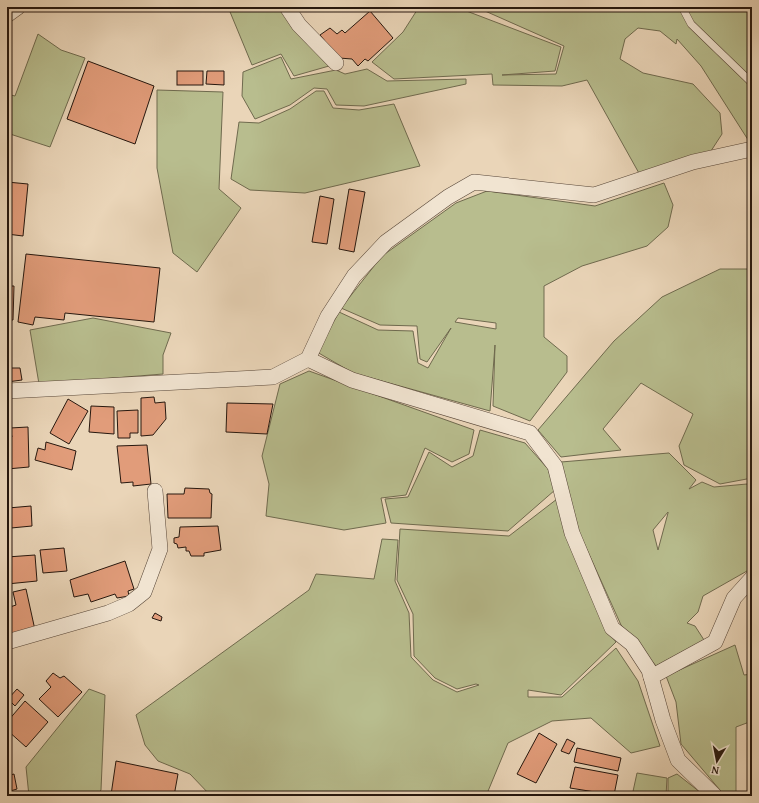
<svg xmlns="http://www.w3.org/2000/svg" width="759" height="803" viewBox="0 0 759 803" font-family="'Gentium Book Plus',serif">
	<rect width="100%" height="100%" fill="#ead5b8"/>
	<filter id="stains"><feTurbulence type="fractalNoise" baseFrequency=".005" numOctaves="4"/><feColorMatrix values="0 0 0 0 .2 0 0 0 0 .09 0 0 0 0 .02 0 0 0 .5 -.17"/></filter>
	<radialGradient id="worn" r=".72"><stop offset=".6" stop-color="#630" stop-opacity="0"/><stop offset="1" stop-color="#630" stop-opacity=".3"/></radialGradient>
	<!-- green -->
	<g fill="#b8bd8e" stroke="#6f6a4e" fill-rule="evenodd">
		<path d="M228,7H281L329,66L294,76L281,54L252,65Z"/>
		<path d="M419,7H456L561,47L555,71L502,75L556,74L564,46L476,7H752V146L701,66L677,39L676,44L660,31L638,28L625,39L620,59L643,73L693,84L720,113L722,134L709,154L640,175L587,80L562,86L493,85L492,74L394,79L372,62L403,32Z"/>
		<path d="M38,34L61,50L85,58L50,147L7,133V94L15,96Z"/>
		<path d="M281,57L291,79L336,70L345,74L367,69L387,81L466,79V84L364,106L336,105L327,89L314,88L290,105L255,119L242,96L243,72Z"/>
		<path d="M157,90L223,92L219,189L241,208L197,272L173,253L157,168Z"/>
		<path d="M316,91H324L333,108L359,110L394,104L420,166L305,193L250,190L231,179L239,122L259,123L290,109Z"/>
		<path d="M664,183L673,205L668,227L647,246L582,266L544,286V337L567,356V372L530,421L493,406L495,345L490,411L353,373L317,352L339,312L378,330L413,331L418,363L428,368L451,328L427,362L420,359L417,326L380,325L341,308L382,256L456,203L487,191L595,206ZM458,318L496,323V329L455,322Z"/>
		<path d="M720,269H752V478L720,484L684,465L679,446L693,414L641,383L603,429L621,450L561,457L538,430L614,341L662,297Z"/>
		<path d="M93,318L171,333L163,355V374L39,384L30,330Z"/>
		<path d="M309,371L474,430L469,454L452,462L425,448L406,495L381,498L386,523L344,530L266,516L269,484L262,456L280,384Z"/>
		<path d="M480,430L525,443L548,469L555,490L508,531L391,523L385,499L408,497L429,452L452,467L473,456Z"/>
		<path d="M669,453L696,480L689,489L702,482L714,487L747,484L752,494V565L747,571L703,596L698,612L687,623L695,626L704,640L656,666L621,625L579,532L561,462ZM668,512V513L658,550L653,530Z"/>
		<path d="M557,499L605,628L616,642L561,695L528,690V697H562L616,648L638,681L660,746L631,753L591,718L552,721L508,743L486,796H211L190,774L158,761L145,745L136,715L309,590L316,574L374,579L382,539L398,540L395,581L409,613L411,657L433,680L457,692L479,685L476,684L457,689L435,678L414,656L413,614L397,580L400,529L509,536Z"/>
		<path d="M735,645L744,675L752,674V721L736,727V796H725L681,744L676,702L666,676Z"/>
		<path d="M89,689L105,695L101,790L97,796H29L26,767Z"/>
		<path d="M637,773L667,778L666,796H632Z"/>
		<path d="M677,774L705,796H668V778Z"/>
	</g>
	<!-- building -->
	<g fill="#e19c7a" stroke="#26170e">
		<path d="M370,11L393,38L368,61L365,59L358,66L352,59L339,58L320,35L330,28L337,34L342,30L345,33Z"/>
		<path d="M88,61L154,86L135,144L67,119Z"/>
		<rect x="177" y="71" width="26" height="14"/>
		<path d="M207,71H224V85L206,84Z"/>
		<path d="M7,182L28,184L23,236L7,234Z"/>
		<path d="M349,189L365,192L354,252L339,249Z"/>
		<path d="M320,196L334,199L327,244L312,242Z"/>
		<path d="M26,254L160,268L154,322L65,313L64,320L35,317L33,325L18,322Z"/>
		<path d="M7,286H14L13,320H7Z"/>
		<path d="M7,356H10L11,368H20L22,380L7,382Z"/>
		<path d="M154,397L155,403L165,402L166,419L153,435L141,436V398Z"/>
		<path d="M68,399L88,411L69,444L50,433Z"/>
		<path d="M227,403L273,404L267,434L226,432Z"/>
		<path d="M91,406L114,407V434L89,432Z"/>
		<path d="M138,410V433H130V438H118L117,411Z"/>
		<path d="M28,427L29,467L7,469V438L12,437L10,428Z"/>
		<path d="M46,442L76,451L72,470L35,460L38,448L45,450Z"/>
		<path d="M147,445L151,484L133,486V482L121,483L117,446Z"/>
		<path d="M185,488L209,489L210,493L212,494L211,518H168L167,494H184Z"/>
		<path d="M31,506L32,526L11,528L8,508Z"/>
		<path d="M218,526L221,550L204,553V556H191L189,551H186V547L178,548L177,544L174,543V538L179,537L180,527Z"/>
		<path d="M64,548L67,571L43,573L40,550Z"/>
		<path d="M35,555L37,581L7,584V557Z"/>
		<path d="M125,561L134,589L128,591L129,596L117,598L115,594L91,602L88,594L74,597L70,580Z"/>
		<path d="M26,589L35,630L7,638V608L16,605L13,592Z"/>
		<path d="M155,613L162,617L161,621L152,618Z"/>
		<path d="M53,673L60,678L64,676L82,692L58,717L39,699L51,687L46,681Z"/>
		<path d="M17,689L24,695L15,706L8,699Z"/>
		<path d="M25,701L48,722L26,747L7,730V722Z"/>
		<path d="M539,733L557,744L536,783L517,774Z"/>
		<path d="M567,739L575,743L569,754L561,751Z"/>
		<path d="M577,748L621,758L618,771L574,762Z"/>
		<path d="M116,761L178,774L174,796L111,795Z"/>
		<path d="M575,767L618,775L614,795L570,788Z"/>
		<path d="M14,774L17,789L7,792V776Z"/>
	</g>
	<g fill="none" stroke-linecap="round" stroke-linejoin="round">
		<defs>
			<g id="service">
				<path d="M682,7L691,24L752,83"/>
				<path d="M751,7L752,8"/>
			</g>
			<g id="minor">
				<path d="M287,7L299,25L336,63"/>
				<path d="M7,15L18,7"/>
				<path d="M308,359L352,380L530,433L555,466L572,533L612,628L632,644L649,670L663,720L678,760L715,796"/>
				<path d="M7,391L273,377L308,359L328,316L354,276L386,242L448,197L474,182L594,195L693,162L752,149"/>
				<path d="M7,642L108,613L129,604L144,592L160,549L155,491"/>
				<path d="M651,677L715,642L734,598L752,578"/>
			</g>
		</defs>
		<!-- service casing -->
		<use href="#service" stroke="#574638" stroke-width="8"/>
		<!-- minor casing -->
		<use href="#minor" stroke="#574638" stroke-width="16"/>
		<!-- service -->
		<use href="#service" stroke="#f1e4d1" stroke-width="7"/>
		<!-- minor -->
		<use href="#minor" stroke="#f1e4d1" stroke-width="15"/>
	</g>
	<!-- margin -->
	<rect width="759" height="803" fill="none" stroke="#ead5b8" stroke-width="24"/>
	<rect x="8" y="8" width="743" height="787" fill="none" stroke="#26170e" stroke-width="2"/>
	<rect x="12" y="12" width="735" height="779" fill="none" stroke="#26170e"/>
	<!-- north arrow -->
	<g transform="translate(717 761) rotate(190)" stroke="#f1e4d1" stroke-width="3" paint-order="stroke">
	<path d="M0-3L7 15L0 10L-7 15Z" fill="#26170e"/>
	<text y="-6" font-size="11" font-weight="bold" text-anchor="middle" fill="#26170e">N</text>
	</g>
	<rect width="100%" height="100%" filter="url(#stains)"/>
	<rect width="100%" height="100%" fill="url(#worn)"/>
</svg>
